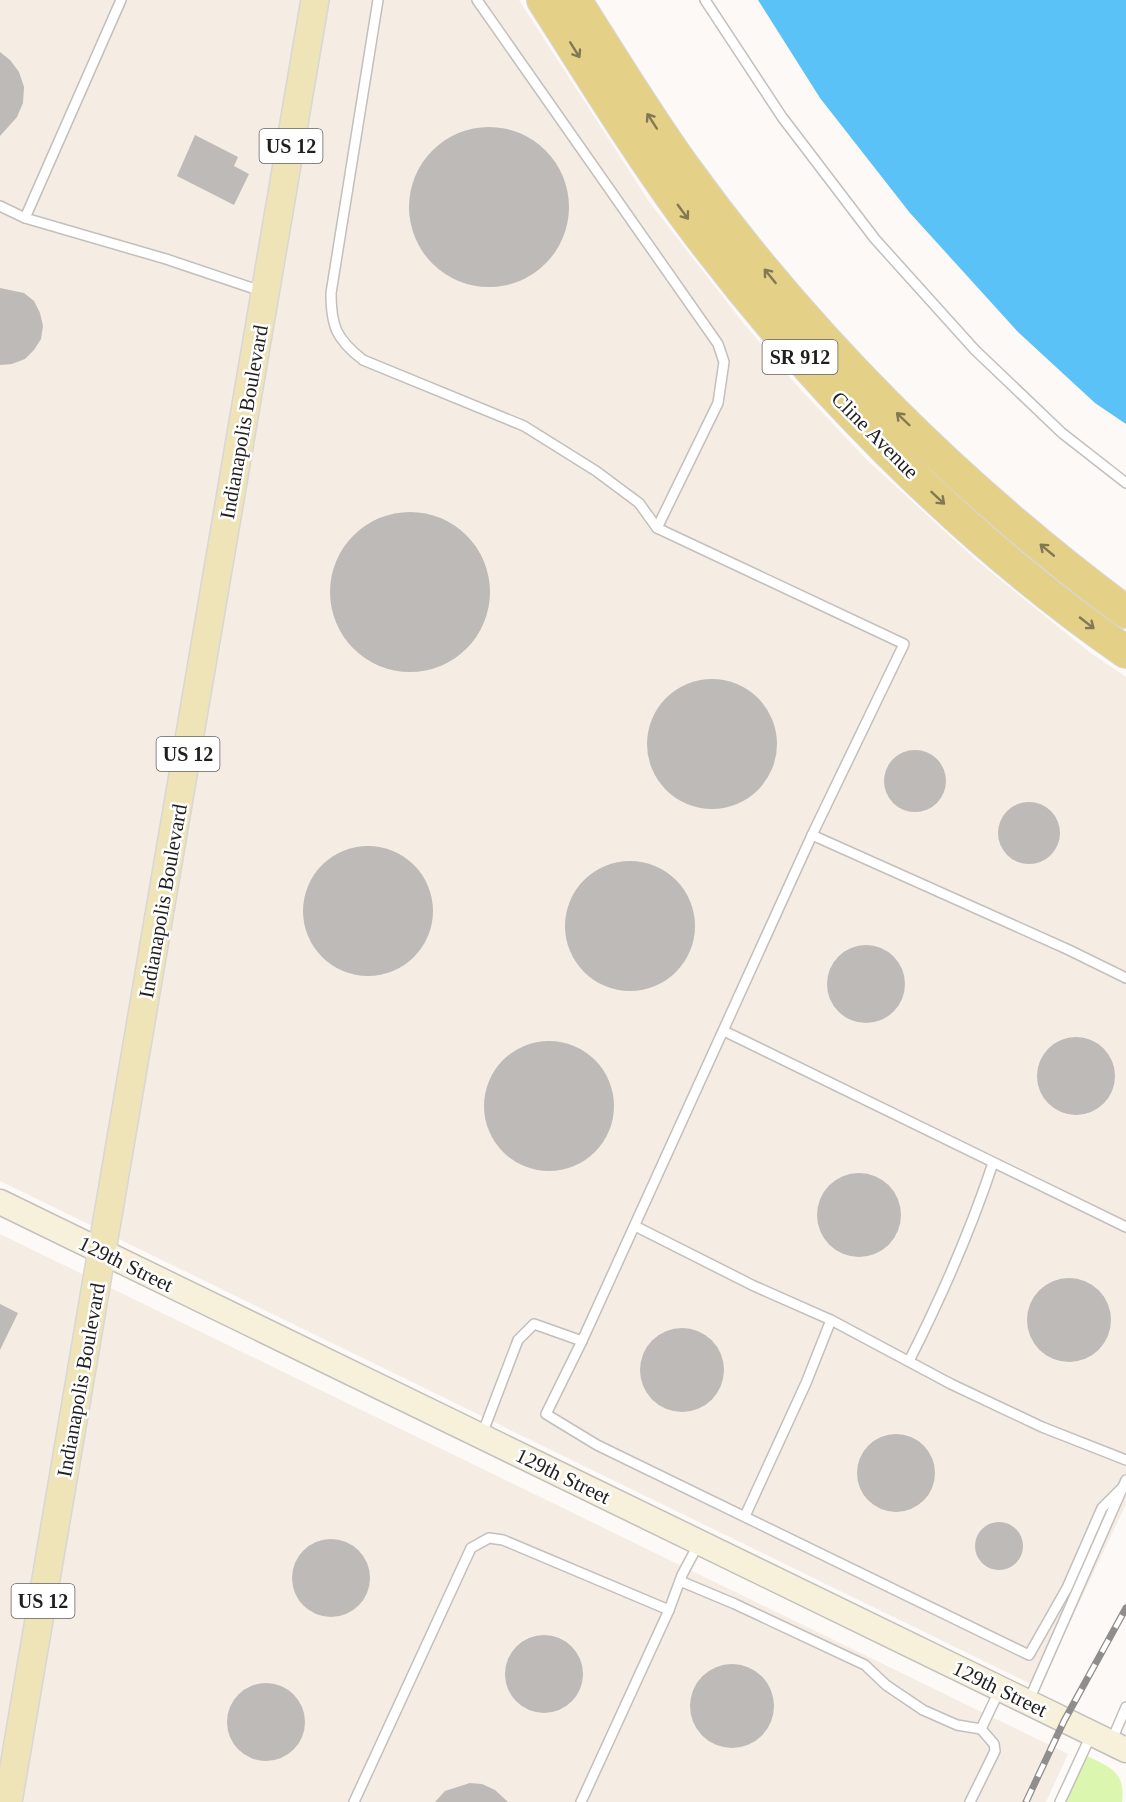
<svg xmlns="http://www.w3.org/2000/svg" width="1126" height="1802" viewBox="0 0 1126 1802" font-family="'Times New Roman',serif">
	<rect width="100%" height="100%" fill="#fcf9f7"/>
	<!-- built -->
	<g fill="#f5ece4">
		<path d="M0,0H519L650,203L744,324L800,389L868,461L975,559L1088,651L1126,677V1504L1039,1688L0,1181Z"/>
		<path d="M0,1234L1068,1754L1046,1802H0Z"/>
	</g>
	<!-- green -->
	<path fill="#dbf6af" d="M1087,1756C1109,1767 1126,1771 1122,1802H1065Z"/>
	<!-- water -->
	<path fill="#5ac2f6" d="M758,0H1126V424L1095,403L1018,332L910,213L820,98Z"/>
	<!-- building -->
	<g fill="#bdbab8">
		<path d="M0,52L10,60L19,72L24,87L23,103L17,117L0,136Z"/>
		<circle cx="489" cy="207" r="80"/>
		<path d="M195,135L238,157L234,166L249,174L234,205L177,176Z"/>
		<path d="M0,288L24,293L34,301L40,313L43,326L41,339L34,350L25,359L12,364L0,365Z"/>
		<circle cx="410" cy="592" r="80"/>
		<circle cx="712" cy="744" r="65"/>
		<circle cx="915" cy="781" r="31"/>
		<circle cx="1029" cy="833" r="31"/>
		<circle cx="368" cy="911" r="65"/>
		<circle cx="630" cy="926" r="65"/>
		<circle cx="866" cy="984" r="39"/>
		<circle cx="1076" cy="1076" r="39"/>
		<circle cx="549" cy="1106" r="65"/>
		<circle cx="859" cy="1215" r="42"/>
		<circle cx="1069" cy="1320" r="42"/>
		<path d="M0,1304L18,1313L0,1350Z"/>
		<circle cx="682" cy="1370" r="42"/>
		<circle cx="896" cy="1473" r="39"/>
		<circle cx="999" cy="1546" r="24"/>
		<circle cx="331" cy="1578" r="39"/>
		<circle cx="544" cy="1674" r="39"/>
		<circle cx="732" cy="1706" r="42"/>
		<circle cx="266" cy="1722" r="39"/>
		<path d="M470,1783L482,1784L495,1790L508,1802H435L445,1791Z"/>
	</g>
	<g fill="none" stroke-linecap="round" stroke-linejoin="round">
		<defs>
			<g id="lane">
				<path d="M378,0L331,293C331,326 336,339 363,360L524,426L596,471L639,503L657,528"/>
				<path d="M477,0L718,344L724,362L718,403L657,528L904,644L812,835"/>
				<path d="M705,0L782,117L875,239L975,350L1062,433L1126,483"/>
				<path d="M0,206L25,218L166,259L264,292"/>
				<path d="M25,218L121,0"/>
				<path d="M724,1031L1126,1227"/>
				<path d="M635,1226L754,1286L831,1320L951,1384L1042,1427L1126,1460"/>
				<path d="M582,1341L546,1414L597,1445L1029,1655L1067,1588L1102,1508L1123,1487"/>
				<path d="M909,1361C942,1296 970,1232 993,1163"/>
				<path d="M481,1437L518,1340L534,1324L582,1341L812,835L1069,950L1126,978"/>
				<path d="M745,1516L806,1383L831,1320"/>
				<path d="M680,1581L735,1604L865,1665L886,1685L923,1710L957,1725L981,1729"/>
				<path d="M1029,1700L1126,1480"/>
				<path d="M1111,1742L1126,1707"/>
				<path d="M354,1802L471,1548L489,1538L503,1540L669,1610"/>
				<path d="M581,1802L669,1610L682,1575L699,1543"/>
				<path d="M970,1802L995,1751L994,1744L981,1729L1000,1689"/>
				<path d="M1060,1802L1092,1733"/>
			</g>
			<path id="secondary" d="M0,1202L1126,1750"/>
			<path id="primary" d="M8,1802L315,0"/>
			<g id="highway">
				<path d="M543,0C589,72 633,144 683,213C802,375 960,537 1126,652"/>
				<path d="M575,0C611,56 645,113 684,167C805,335 959,488 1126,612"/>
			</g>
		</defs>
		<!-- lane casing -->
		<use href="#lane" stroke="#c2bfbc" stroke-width="12"/>
		<!-- secondary casing -->
		<use href="#secondary" stroke="#c2bfbc" stroke-width="27"/>
		<!-- primary casing -->
		<use href="#primary" stroke="#d7d7d6" stroke-width="30"/>
		<!-- highway casing -->
		<use href="#highway" stroke="#d7d7d6" stroke-width="34"/>
		<!-- lane -->
		<use href="#lane" stroke="#fff" stroke-width="9"/>
		<!-- secondary -->
		<use href="#secondary" stroke="#f7f1db" stroke-width="24"/>
		<!-- primary -->
		<use href="#primary" stroke="#efe3b8" stroke-width="27"/>
		<!-- highway -->
		<use href="#highway" stroke="#e5d088" stroke-width="32"/>
		<defs>
			<path id="rail" d="M1026,1802L1064,1721L1126,1608"/>
		</defs>
		<!-- rail casing -->
		<use href="#rail" stroke="#908e8c" stroke-width="7"/>
		<!-- rail -->
		<use href="#rail" stroke="#fff" stroke-width="4.5" stroke-dasharray="14" stroke-linecap="butt"/>
	</g>
	<!-- one-way arrows -->
	<defs><path id="oneway-shaft" d="M-6 0H5M1.5-3L5.5 0L1.5 3" fill="none" stroke-width="1.6" stroke-linecap="round" stroke-linejoin="round" transform="scale(1.5)"/></defs>
	<g stroke="#827853">
		<use href="#oneway-shaft" transform="translate(575 50) rotate(58)"/>
		<use href="#oneway-shaft" transform="translate(652 121) rotate(-123)"/>
		<use href="#oneway-shaft" transform="translate(683 212) rotate(54)"/>
		<use href="#oneway-shaft" transform="translate(770 276) rotate(-129)"/>
		<use href="#oneway-shaft" transform="translate(903 419) rotate(-136)"/>
		<use href="#oneway-shaft" transform="translate(938 498) rotate(43)"/>
		<use href="#oneway-shaft" transform="translate(1047 550) rotate(-140)"/>
		<use href="#oneway-shaft" transform="translate(1087 623) rotate(38)"/>
	</g>
	<g text-anchor="middle" stroke-width="5" stroke-linejoin="round" paint-order="stroke">
		<!-- shield labels -->
		<g fill="#fff" stroke="#636262" stroke-width="1.5">
			<rect x="259.5" y="129" width="63" height="34" rx="4.5"/>
			<rect x="762.5" y="340" width="75" height="34" rx="4.5"/>
			<rect x="156.5" y="737" width="63" height="34" rx="4.5"/>
			<rect x="11.5" y="1584" width="63" height="34" rx="4.5"/>
		</g>
		<g font-size="20" font-weight="bold" fill="#201f1e">
			<text x="291" y="153">US 12</text>
			<text x="800" y="364">SR 912</text>
			<text x="188" y="761">US 12</text>
			<text x="43" y="1608">US 12</text>
		</g>
		<!-- street labels -->
		<g font-size="21" fill="#201f1e" stroke="#fff">
			<text transform="translate(244 422) rotate(-80)" y="7">Indianapolis Boulevard</text>
			<text transform="translate(875 435) rotate(45)" y="7">Cline Avenue</text>
			<text transform="translate(163 901) rotate(-80)" y="7">Indianapolis Boulevard</text>
			<text transform="translate(126 1264) rotate(26)" y="7">129th Street</text>
			<text transform="translate(81 1380) rotate(-80)" y="7">Indianapolis Boulevard</text>
			<text transform="translate(563 1476) rotate(26)" y="7">129th Street</text>
			<text transform="translate(1000 1689) rotate(26)" y="7">129th Street</text>
		</g>
	</g>
</svg>
